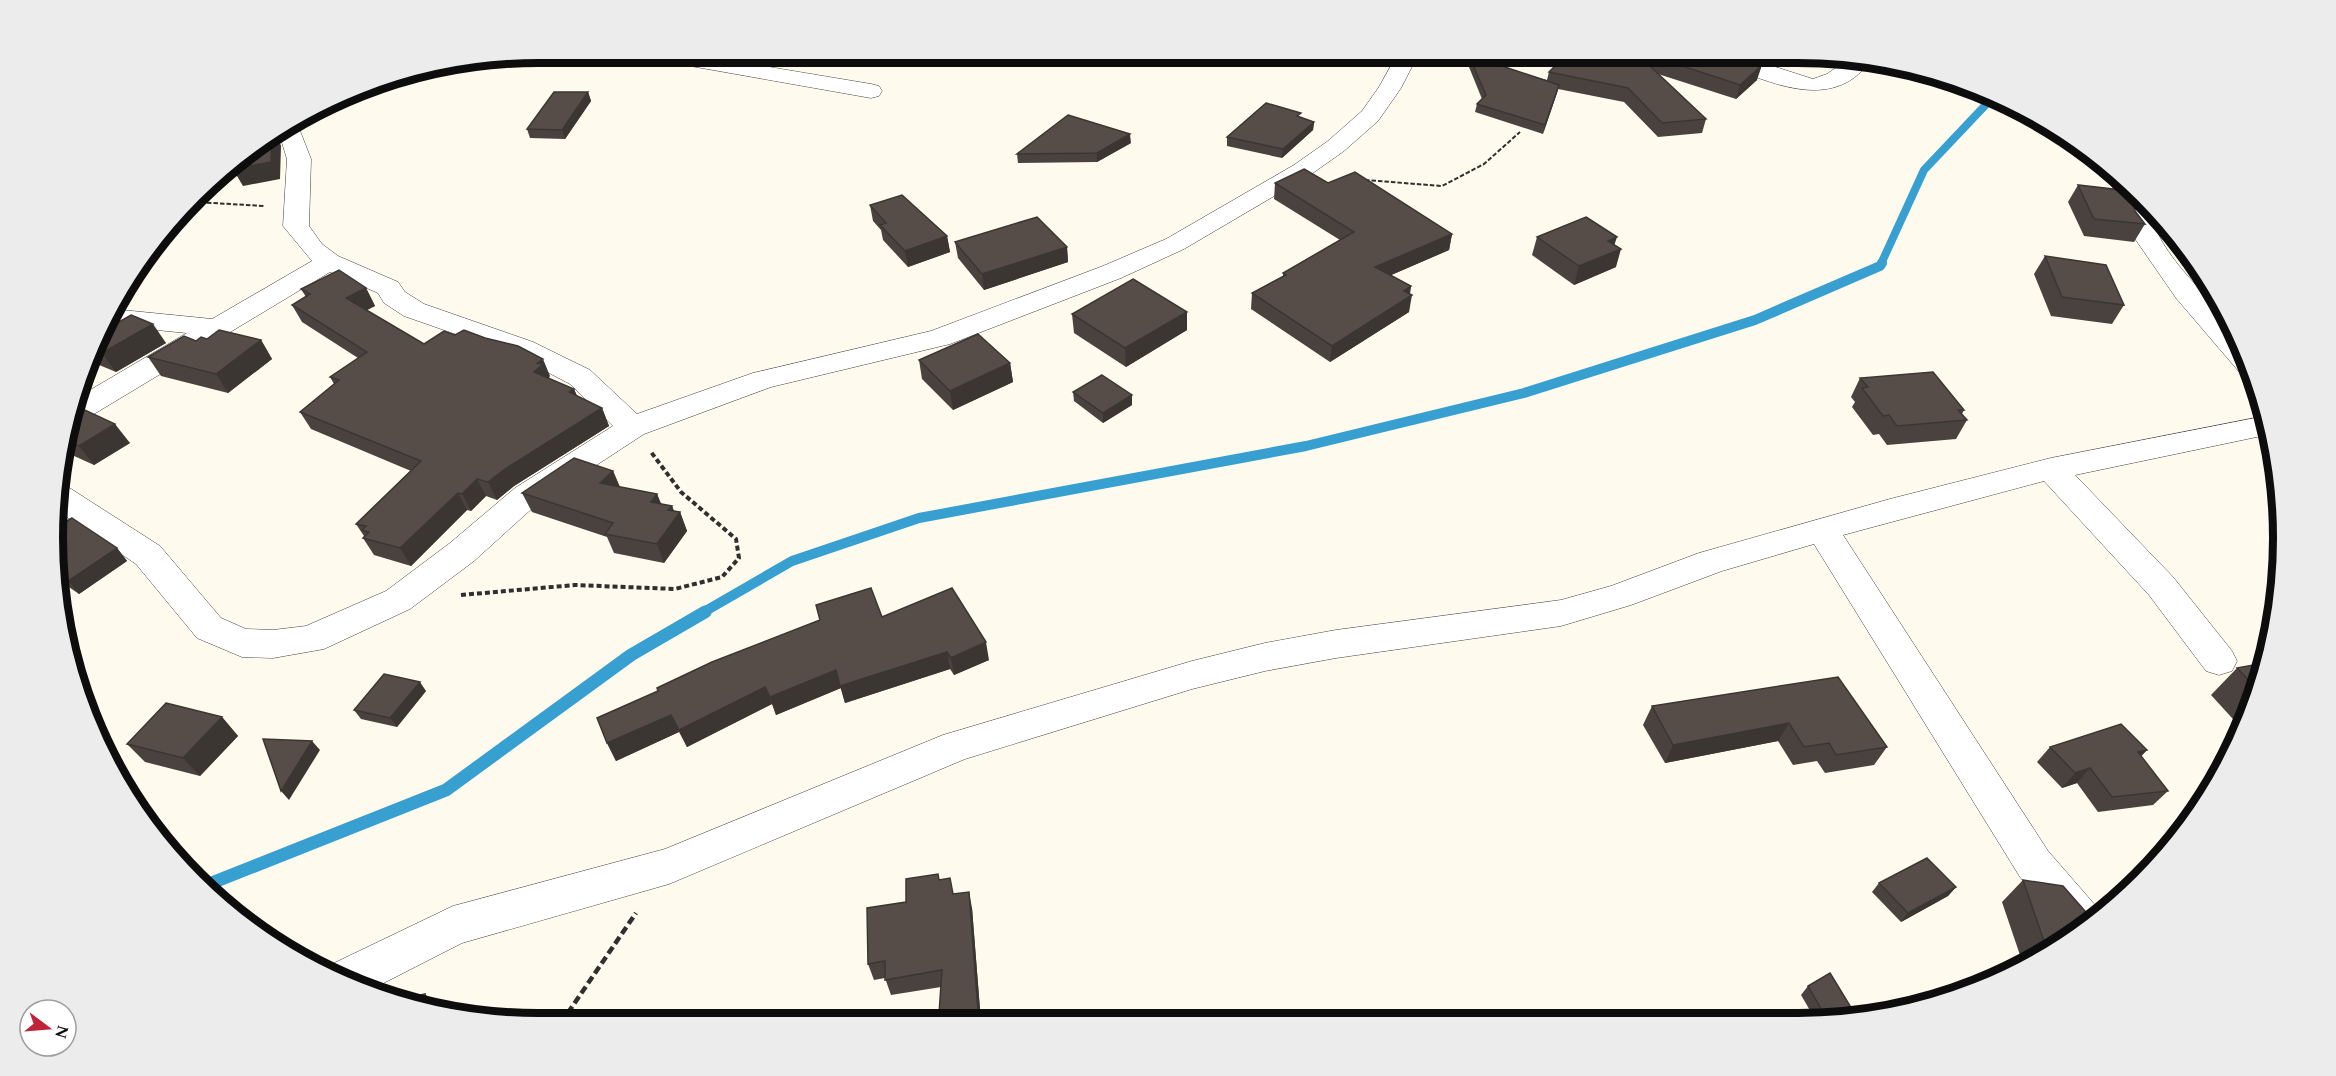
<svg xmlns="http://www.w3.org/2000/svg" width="2336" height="1076" viewBox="0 0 2336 1076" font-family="Spectral,serif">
	<rect width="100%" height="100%" fill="#fffaee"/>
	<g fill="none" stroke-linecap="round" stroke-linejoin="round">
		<!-- stream-far2 -->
		<path stroke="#37a0d0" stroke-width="8" d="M1881,264L1924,170L1995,95"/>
		<!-- stream-far1 -->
		<path stroke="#37a0d0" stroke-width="10" d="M702,613L792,561L919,518L1306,446L1524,393L1755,320L1880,266L1882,263"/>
		<!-- stream -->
		<path stroke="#37a0d0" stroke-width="13" d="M204,886L446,790L631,655L705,612"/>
		<defs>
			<g id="minor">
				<path d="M640,53H685L871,84L879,86L882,91L879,96L871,98L651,59L644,57Z"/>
				<path d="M1398,53H1419L1401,88L1378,121L1344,151L1310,175L1184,249L1121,278L950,344L771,387L644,434L537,504L474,561L410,609L324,649L273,658L242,657L197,638L136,564L55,509L58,484L68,487L160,546L221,618L246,629L273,630L306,626L386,591L450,543L515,488L613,426L570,384L513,354L404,316L384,303L378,293L330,272L84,420L70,422L80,396L187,333L106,325L112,309L212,319L312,261L283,226L287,159L278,130L295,118L311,159L309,226L322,244L338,256L398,282L405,292L424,304L533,342L590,370L637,414L753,373L931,331L1103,266L1166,239L1294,165L1328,141L1362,111L1379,87Z"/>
				<path d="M1702,53H1732L1813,79L1827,74L1850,58L1871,60C1830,119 1757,76 1706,57Z"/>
				<path d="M2141,194L2152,208L2150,210C2158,257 2211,295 2237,334C2245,347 2249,362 2254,376L2241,374L2176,298L2131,233L2127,228L2125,209L2137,195Z"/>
				<path d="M2266,416L2271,434L2075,475L2173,577L2232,651L2237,661L2232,671L2219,675L2206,671L2149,595L2044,481L1843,535L2048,851L2102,913L2094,923L2069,937L2020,877L1814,544L1722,571L1631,605L1561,626L1336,658L1265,671L1192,689L965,759L669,884L462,943L368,991L353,987L327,971L328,966L453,906L665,849L943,735L1192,661L1265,643L1336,630L1561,600L1611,586L1699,553L1890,499L2051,458Z"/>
			</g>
		</defs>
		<!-- minor casing -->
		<use href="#minor" stroke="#404040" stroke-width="1"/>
		<!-- path-far2 -->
		<g stroke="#2f2f2f" stroke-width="2" stroke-dasharray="4.5 2" stroke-linecap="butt">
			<path d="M1365,180L1442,186L1484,164L1520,132"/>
			<path d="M194,202L265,206"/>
		</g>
		<!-- path-far1 -->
		<path stroke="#2f2f2f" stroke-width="4" stroke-dasharray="5 3" stroke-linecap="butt" d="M461,595L575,585L675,589L722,577L739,558L736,539L681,492L651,452"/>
		<!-- path -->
		<path stroke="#2f2f2f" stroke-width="4.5" stroke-dasharray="8 4" stroke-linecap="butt" d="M561,1023L636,913"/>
		<!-- minor -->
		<use href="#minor" fill="#fff" fill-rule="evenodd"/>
	</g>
	<!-- wall -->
	<g fill="#4a423f">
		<path d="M1569,52H1728L1757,80L1736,99L1658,74L1706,119L1702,133L1658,137L1624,102L1558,89L1543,134L1475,112L1477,104L1482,99L1469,67L1470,58L1547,80L1549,72Z"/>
		<path d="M1738,52H1786L1774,64Z"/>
		<path d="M588,92L591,101L565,139L530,138L527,129Z"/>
		<path d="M1300,117L1314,122L1313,130L1282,158L1227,146V137Z"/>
		<path d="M1131,143L1097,162L1018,163L1017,154Z"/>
		<path d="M2104,164L2139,192L2135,194L2134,196L2135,211L2145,224L2134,242L2084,236L2068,202L2078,185L2113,189Z"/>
		<path d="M1275,183H1328L1452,234L1449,250L1391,275L1411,286L1410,294L1409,312L1330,362L1251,309L1252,293L1283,276V273L1340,240L1274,199Z"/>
		<path d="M870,205L947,236L950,252L908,267L883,240L881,230L873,221Z"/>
		<path d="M2155,211L2169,228L2157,227Z"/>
		<path d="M1537,237L1615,245L1616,267L1574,285L1532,255Z"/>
		<path d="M955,242L1067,247L1068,262L984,290L958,258Z"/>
		<path d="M2045,256L2124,305L2112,324L2051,316L2034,274Z"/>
		<path d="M366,288L375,306L366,310L424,344L550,376L549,377V379L574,389L577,396L602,408L609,426L514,486L497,500L486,496L471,511L467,510L411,566L374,555L363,538L364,536L356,524L411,471L311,429L300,412L334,384L330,377L358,358L302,322L292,305L306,297L301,289Z"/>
		<path d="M1187,312V330L1126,367L1074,333L1072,314Z"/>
		<path d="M109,318L166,343L116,372L92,362Z"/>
		<path d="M207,339L261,340L272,359L228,393L161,376L148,357L196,341Z"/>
		<path d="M919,360L1010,363L1013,382L953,410L922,379Z"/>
		<path d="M1860,378L1964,410L1962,414L1967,420L1956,439L1887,445L1879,434L1873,435L1852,407L1855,402L1851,397Z"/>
		<path d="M1073,392L1132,395V405L1103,423L1074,401Z"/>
		<path d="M76,406L130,443L94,465L61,450L62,444Z"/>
		<path d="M613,471L620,487L657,494L661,504L672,506L674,511L680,512L687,531L664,563L614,553L607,537L532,512L522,493Z"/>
		<path d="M52,538L117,548L127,561L79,594L57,579Z"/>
		<path d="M882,617L989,660L954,675L950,669L845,703L841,688L776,715L772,704L687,747L679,732L616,761L607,743L658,691Z"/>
		<path d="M2265,663L2247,723L2243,730L2211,695L2237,668Z"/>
		<path d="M1838,677L1887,747L1874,765L1825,773L1817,761L1793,765L1778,741L1665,763L1643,725L1652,706Z"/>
		<path d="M426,691L397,727L361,719L354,710Z"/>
		<path d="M222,717L238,736L200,776L145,762L127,744Z"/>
		<path d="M2050,747L2147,750L2141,756L2168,791L2153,805L2098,812L2077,783L2062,788L2037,762Z"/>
		<path d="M940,880L954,894L972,908L981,1022H942L939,1014L941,987L891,995L885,978L874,980L868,964L906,902Z"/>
		<path d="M2023,880L2093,923L2023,964L2002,902Z"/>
		<path d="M1879,883L1956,887L1948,896L1901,922L1872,892Z"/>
		<path d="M1808,986L1858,1019H1815L1801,995Z"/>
	</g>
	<!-- shaded-wall -->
	<g fill="#3c3633">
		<path d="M1778,52H1786L1774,64Z"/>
		<path d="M1762,65L1757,80L1736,99L1740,85Z"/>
		<path d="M1559,85L1557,93L1543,134L1545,125Z"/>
		<path d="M588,92L591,101L565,139L562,130Z"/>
		<path d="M1314,122L1313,130L1282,158L1283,149Z"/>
		<path d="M276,131L281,146L280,179L243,186L234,171L224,173L222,170Z"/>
		<path d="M1130,134L1131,143L1097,162V153Z"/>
		<path d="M2135,190L2139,192L2135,194L2123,209Z"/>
		<path d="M1452,234L1449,250L1373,283L1375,267Z"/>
		<path d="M947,236L950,252L908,267L905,251Z"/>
		<path d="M1617,237L1612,252L1621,249L1616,267L1574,285L1579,266L1608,241Z"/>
		<path d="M1067,247L1068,262L984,290L982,274Z"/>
		<path d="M1411,286L1409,297L1412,295L1409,312L1330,362L1332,346L1404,291Z"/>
		<path d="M366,288L375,306L356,316L346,298Z"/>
		<path d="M1187,312V330L1126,367L1125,348Z"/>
		<path d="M153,324L166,343L116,372L102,353Z"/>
		<path d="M261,340L272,359L228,393L216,374Z"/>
		<path d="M543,359L550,376L549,377L551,382L534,372L537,363Z"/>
		<path d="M1010,363L1013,382L953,410L950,391Z"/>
		<path d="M574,389L581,406L569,392Z"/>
		<path d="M1132,395V405L1103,423V413Z"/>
		<path d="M602,408L609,426L514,486L497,500L488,482L505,469Z"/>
		<path d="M115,424L130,443L94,465L79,446Z"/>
		<path d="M613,471L621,490L600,483Z"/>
		<path d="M477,479L486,496L471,511L462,494Z"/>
		<path d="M458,493L467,510L411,566L400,548Z"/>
		<path d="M657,494L665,513L651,502Z"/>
		<path d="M672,506L676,517L680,512L687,531L664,563L657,544L668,510Z"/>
		<path d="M117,548L127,561L79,594L68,581Z"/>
		<path d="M986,642L989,660L954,675L951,658Z"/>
		<path d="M947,652L950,669L845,703L840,686Z"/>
		<path d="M836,670L841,688L776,715L770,697Z"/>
		<path d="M420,682L426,691L397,727L390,718Z"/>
		<path d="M765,687L772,704L687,747L679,730Z"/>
		<path d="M671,715L679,732L616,761L607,743Z"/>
		<path d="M222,717L238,736L200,776L183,758Z"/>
		<path d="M1789,723L1778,741L1665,763L1673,745Z"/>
		<path d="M312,741L320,750L289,800L281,791Z"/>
		<path d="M2147,750L2133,765L2138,752Z"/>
		<path d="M2090,768L2077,783L2062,788L2075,773Z"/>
		<path d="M214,884L230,899L239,916L227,909Z"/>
		<path d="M1956,887L1948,896L1901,922L1908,913Z"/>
		<path d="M969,892L972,908L981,1022L978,1011Z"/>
		<path d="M261,922L276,937L277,940L263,931Z"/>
		<path d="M425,994L440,1010L439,1013L422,1008Z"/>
	</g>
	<!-- building -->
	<g fill="#564d49" stroke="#3c3633" stroke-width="1.5">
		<path d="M1569,52H1635L1706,119L1662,123L1628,88L1549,72Z"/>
		<path d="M1640,52H1728L1762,65L1740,85Z"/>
		<path d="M1470,58L1493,63L1559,85L1545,125L1477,104L1486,95Z"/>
		<path d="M554,92H588L562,130L527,129Z"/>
		<path d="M1266,103L1301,113L1297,116L1314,122L1283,149L1227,137Z"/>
		<path d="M1068,115L1130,134L1097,153L1017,154Z"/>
		<path d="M272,134L271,162L233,169V162Z"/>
		<path d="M1304,169L1328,183L1355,172L1452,234L1375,267L1411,286L1404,291L1412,295L1332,346L1252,293L1286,275L1283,273L1354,232L1275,183Z"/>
		<path d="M2128,184L2135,190L2133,192L2135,211L2145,224L2094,219L2078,185L2131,191Z"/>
		<path d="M902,195L947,236L905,251L880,225L886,223L870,205Z"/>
		<path d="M1037,217L1067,247L982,274L955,242Z"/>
		<path d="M1586,217L1617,237L1608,241L1621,249L1579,266L1537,237Z"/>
		<path d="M2045,256L2106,265L2124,305L2062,297Z"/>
		<path d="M339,270L366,288L346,298L424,344L444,331L455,335L464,330L485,338L518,346L543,359L537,363L543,364L534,372L574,389L569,392L602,408L505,469L488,482L477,479L462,494L458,493L400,548L363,538L369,532L362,530L366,526L356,524L421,461L300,412L339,380L330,377L367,352L292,305L310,294L301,289Z"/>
		<path d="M1133,279L1187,312L1125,348L1072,314Z"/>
		<path d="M131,315L153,324L102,353L97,351L109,318L119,322Z"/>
		<path d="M219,330L261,340L216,374L148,357L184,336L196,341L201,337L207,339Z"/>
		<path d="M978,334L1010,363L950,391L919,360Z"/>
		<path d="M1933,372L1964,410H1958L1967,420L1897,426L1889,415L1883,416L1862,388L1868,387L1860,378Z"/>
		<path d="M1102,375L1132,395L1103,413L1073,392Z"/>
		<path d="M76,406L115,424L79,446L63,439Z"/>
		<path d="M574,458L613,471L600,483L657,494L651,502L672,506L668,510L680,512L657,544L605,534L613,523L522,493Z"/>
		<path d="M72,518L117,548L68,581L56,574L52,538L54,519L67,521Z"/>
		<path d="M871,588L882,617L952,588L986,642L951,658L947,652L840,686L836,670L770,697L765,687L679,730L671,715L607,743L597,718L658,691L657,688L712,662L820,620L816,605Z"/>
		<path d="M2265,663L2257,689L2237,668Z"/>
		<path d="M384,674L420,682L390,718L354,710Z"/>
		<path d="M1838,677L1887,747L1836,755L1829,743L1804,747L1789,723L1673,745L1652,706Z"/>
		<path d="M166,703L222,717L183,758L127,744Z"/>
		<path d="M2121,724L2147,750L2138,752L2168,791L2112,797L2090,768L2075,773L2050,747Z"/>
		<path d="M263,739L312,741L281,791Z"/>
		<path d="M1927,858L1956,887L1908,913L1879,883Z"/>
		<path d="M938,874L939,880L950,878L953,894L969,892L978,1011L939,1014L942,970L885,980V961L868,964L867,908L906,902V879Z"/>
		<path d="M2023,880L2063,886L2091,918L2093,923L2047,950Z"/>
		<path d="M214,884L227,909L218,903L210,893L208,886Z"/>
		<path d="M261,922L263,931L254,925Z"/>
		<path d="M1830,973L1858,1019H1827L1808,986Z"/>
		<path d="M425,994L422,1008L396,1000Z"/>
	</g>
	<!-- crop -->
	<path d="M0 0H2336V1076H0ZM538 63H1798A475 475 0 0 1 2273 538V538A475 475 0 0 1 1798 1013H538A475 475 0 0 1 63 538V538A475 475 0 0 1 538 63Z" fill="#ececec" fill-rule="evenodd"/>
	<path fill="none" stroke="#0d0d0d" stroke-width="8" d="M538 63H1798A475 475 0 0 1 2273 538V538A475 475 0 0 1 1798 1013H538A475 475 0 0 1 63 538V538A475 475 0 0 1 538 63Z"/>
	<!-- north arrow -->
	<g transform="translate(48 1028) rotate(106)"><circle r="28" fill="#ffffff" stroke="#9e9e9e" stroke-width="1.5"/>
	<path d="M0-4.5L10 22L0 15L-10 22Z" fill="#c02237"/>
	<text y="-9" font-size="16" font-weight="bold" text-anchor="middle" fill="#0d0d0d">N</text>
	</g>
</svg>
